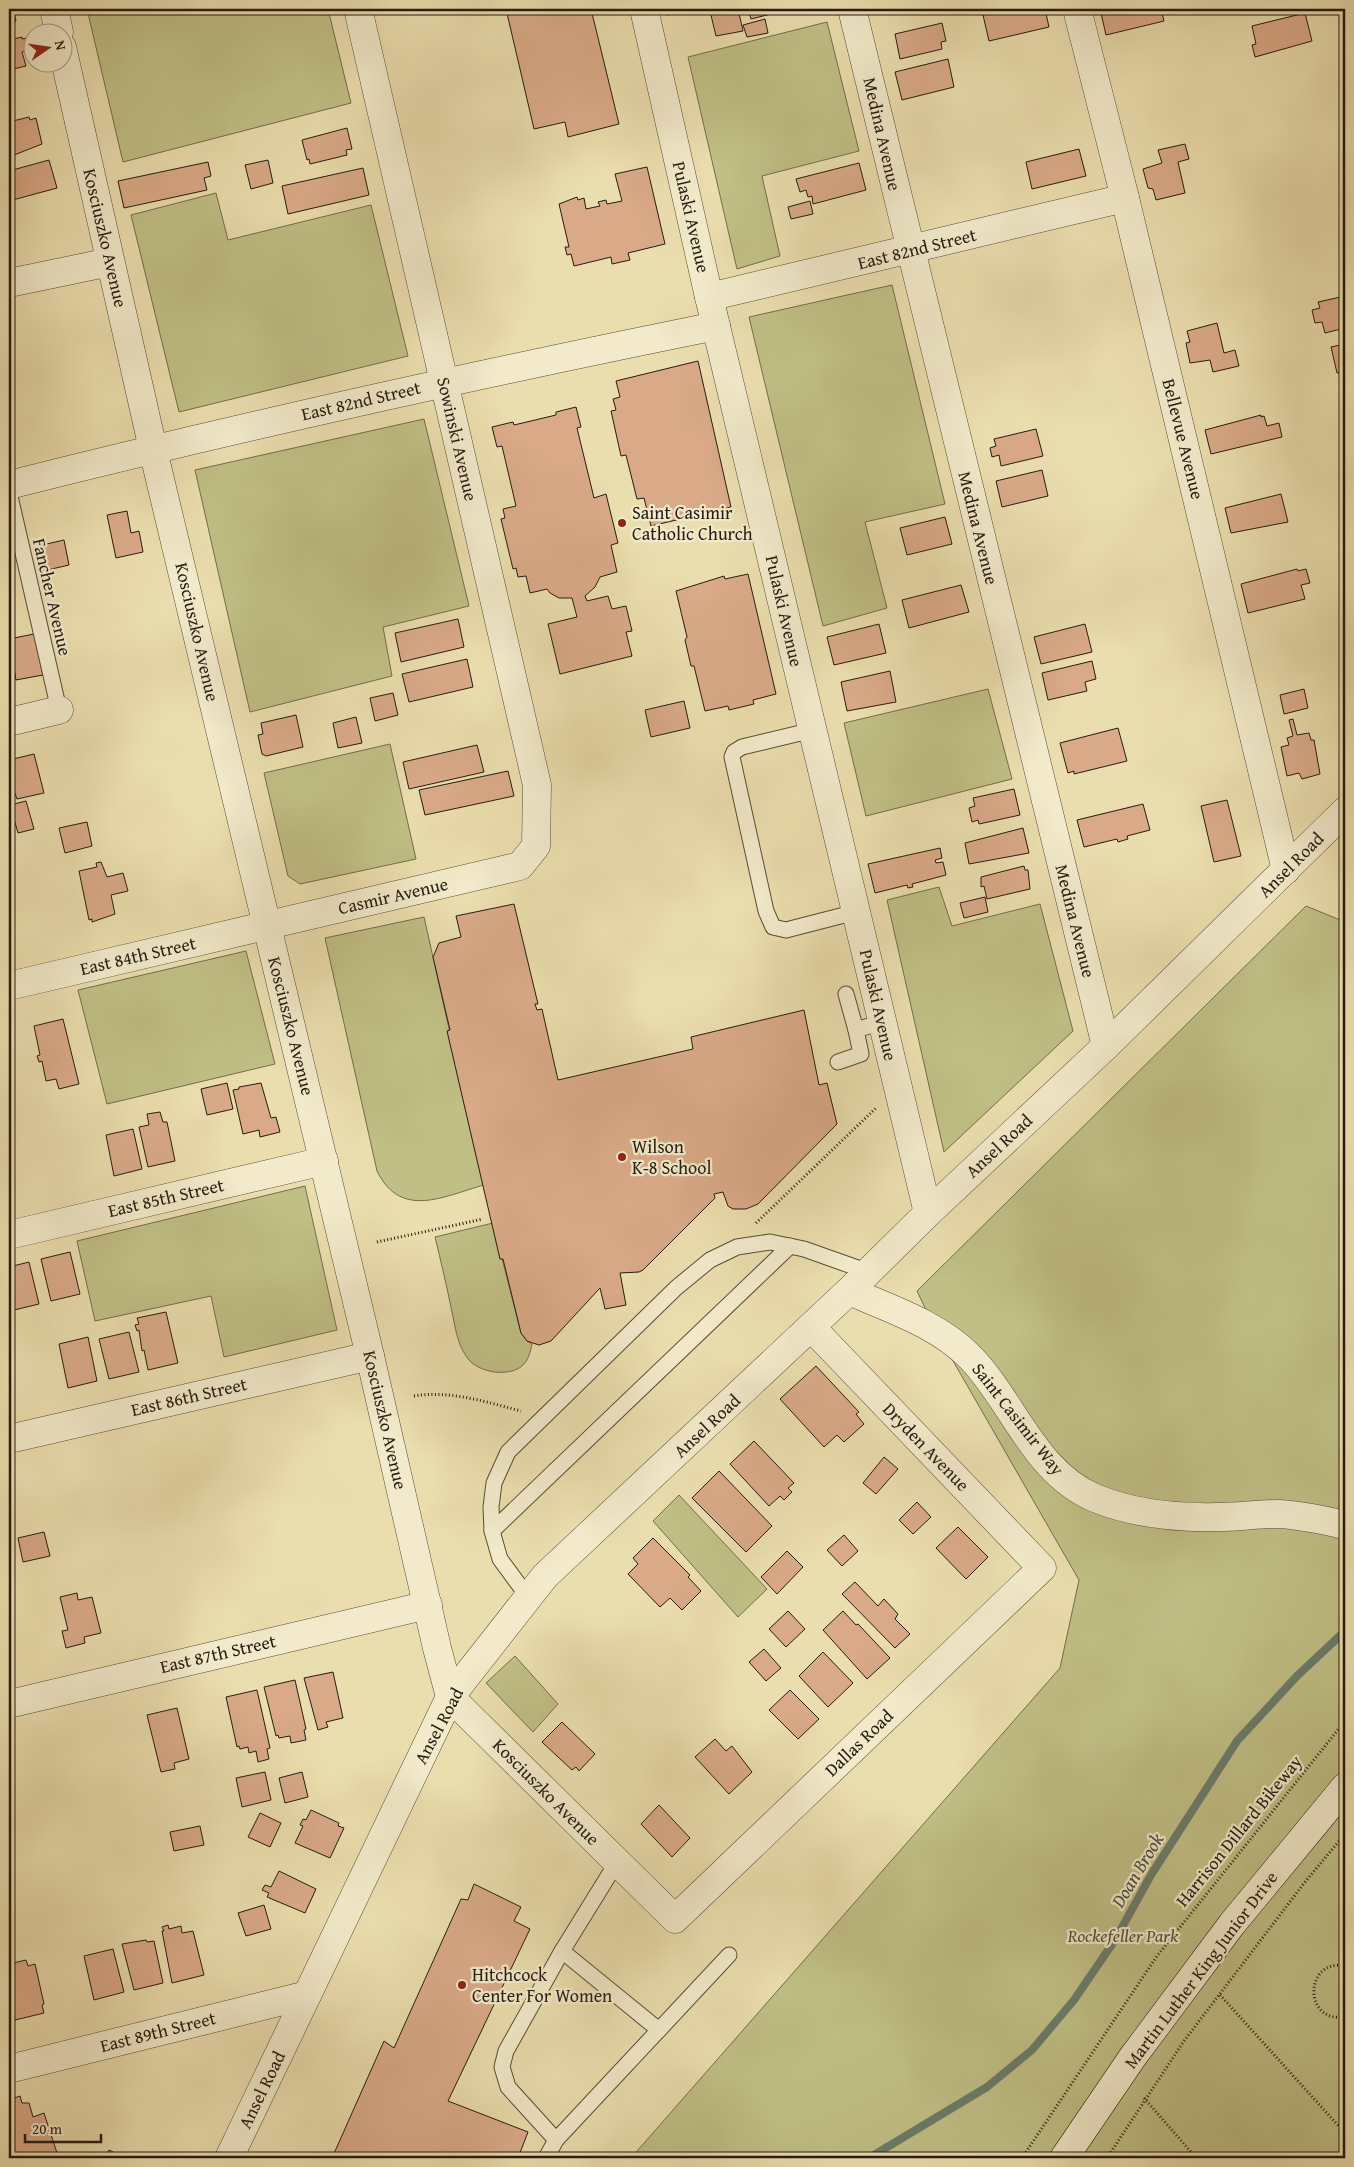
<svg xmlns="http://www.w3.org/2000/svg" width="1354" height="2167" viewBox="0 0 1354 2167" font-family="'Gentium Book Plus',serif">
	<rect width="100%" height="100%" fill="#ebdeae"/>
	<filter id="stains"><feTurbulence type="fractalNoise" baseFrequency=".004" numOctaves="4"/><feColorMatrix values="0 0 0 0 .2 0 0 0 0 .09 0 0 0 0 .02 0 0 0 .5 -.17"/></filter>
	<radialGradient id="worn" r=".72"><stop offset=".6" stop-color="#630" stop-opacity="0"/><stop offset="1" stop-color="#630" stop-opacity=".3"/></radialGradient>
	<!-- green -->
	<g fill="#c0bf85" stroke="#726d4b">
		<path d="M87,9H328L351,103L123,162Z"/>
		<path d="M827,22L859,151L762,176L780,256L737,269L688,57Z"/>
		<path d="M216,193L228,240L371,205L408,356L179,412L131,215Z"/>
		<path d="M892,285L945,504L865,522L887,608L823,626L749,317Z"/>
		<path d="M424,419L469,606L383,627L392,676L250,712L195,470Z"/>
		<path d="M988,689L1012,779L866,816L844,723Z"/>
		<path d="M390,744L416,859L300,884L288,876L264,773Z"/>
		<path d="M939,887L952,926L1040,904L1073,1031L944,1152L887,900Z"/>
		<path d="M1306,906L1345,922V2158H631L1060,1668L1079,1580L937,1333L917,1291Z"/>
		<path d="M424,917L484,1185C444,1196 401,1220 377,1171L325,938Z"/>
		<path d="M246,951L275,1064L107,1104L78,990Z"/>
		<path d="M305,1186L337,1330L224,1357L211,1296L95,1321L77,1241Z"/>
		<path d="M493,1223L521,1333L527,1341L532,1344C529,1360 524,1370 506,1372C492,1374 473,1368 466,1356C457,1343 455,1326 452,1312C447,1287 441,1262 435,1237Z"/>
		<path d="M679,1495L767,1589L738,1617L653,1521Z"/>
		<path d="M515,1656L558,1704L533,1732L486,1683Z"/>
	</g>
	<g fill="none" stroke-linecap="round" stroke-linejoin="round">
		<!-- stream -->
		<path stroke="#6b7c6a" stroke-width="8" d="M869,2158L987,2087L1032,2050L1074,2000L1115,1940L1151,1875L1237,1741L1297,1676L1345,1631"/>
	</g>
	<!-- building -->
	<g fill="#daaa88" stroke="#251b11">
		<path d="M9,9H13L16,21L9,22Z"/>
		<path d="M506,9H533V11L591,9L619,124L568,137L565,122L534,129Z"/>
		<path d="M667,9H694L668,15Z"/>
		<path d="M718,9H738L743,31L716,36L710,11Z"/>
		<path d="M748,9H791L751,19Z"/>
		<path d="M1007,9H1045L1049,27L989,41L983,15Z"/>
		<path d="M1100,9H1161L1164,21L1106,35Z"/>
		<path d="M1305,13L1312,41L1255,57L1252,45L1256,44L1252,26Z"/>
		<path d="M765,19L768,33L747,37L743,25Z"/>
		<path d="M942,23L946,41L941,42L942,49L900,59L895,34Z"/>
		<path d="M22,37V39L27,38L29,50L22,52L26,66L9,70V40Z"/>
		<path d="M948,59L954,87L902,100L895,72Z"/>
		<path d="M29,117L30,120L36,118L42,144L9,157V122Z"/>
		<path d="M347,128L352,149L346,150L347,155L310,164L309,159L307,160L302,140Z"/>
		<path d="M1185,144L1189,159L1178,162L1185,193L1156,200L1153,189L1148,188L1143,169L1162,163L1158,150Z"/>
		<path d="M1079,149L1086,176L1032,189L1026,162Z"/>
		<path d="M49,160L57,188L9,201V171Z"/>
		<path d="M268,160L273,183L251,189L245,165Z"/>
		<path d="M208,162L211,176L204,178L207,190L124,208L118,181Z"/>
		<path d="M859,163L866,190L813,204L812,196L808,197L806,190L800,192L796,179Z"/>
		<path d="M647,167L665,244L628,253L630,260L612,264L611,257L574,266L571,254L567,255L565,247H569L559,204L577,197L578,200L584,198L586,209L600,206L598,202L606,200L607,204L622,201L615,174Z"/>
		<path d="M363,168L369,195L288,214L282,186Z"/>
		<path d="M810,201L813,214L791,219L788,207Z"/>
		<path d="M1345,296V328L1325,333L1322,322L1315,323L1312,310L1320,308L1318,302Z"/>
		<path d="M1217,323L1224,353L1235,350L1239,366L1213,372L1210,360L1190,363L1186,343L1190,342L1187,331Z"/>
		<path d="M1345,344V371L1337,373L1331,347Z"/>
		<path d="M698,361L731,507L651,526L644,498L637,499L626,455L621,456L611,411L616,410L613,399L620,397L616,381Z"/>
		<path d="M576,407L581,427L577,428L594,498L606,494L618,543L611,545L617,572L600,577L595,587L585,596L587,601L608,596L612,609L626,606L632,631L626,632L632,656L560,674L548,624L577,617L572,598H559L550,593L547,589L530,593L526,576L518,577L516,568L513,569L501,519L505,518L503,509L516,506L502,446L497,447L492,427L513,422L514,425L556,415V412Z"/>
		<path d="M1261,415V417L1264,416L1267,426L1279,423L1282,437L1211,454L1205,430Z"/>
		<path d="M1036,429L1043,456L1001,466L999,455L992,457L990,448L996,446L994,439Z"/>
		<path d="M1042,470L1048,496L1002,507L996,481Z"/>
		<path d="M1281,494L1288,522L1231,533L1225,508Z"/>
		<path d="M127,511L131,533L139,531L143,552L116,558L107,515Z"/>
		<path d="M945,517L952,544L907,555L900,528Z"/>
		<path d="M64,540L69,565L43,571L38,546Z"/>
		<path d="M1297,569L1298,571L1306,569L1310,583L1301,585L1305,599L1248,613L1241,584Z"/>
		<path d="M748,574L776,694L753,700L754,704L729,710L728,706L705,711L694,666H691L685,640L687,637L676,591L724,576L725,579Z"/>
		<path d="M961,585L969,612L909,628L902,600Z"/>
		<path d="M458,619L464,647L401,662L395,633Z"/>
		<path d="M879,624L886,653L834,665L827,637Z"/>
		<path d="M1085,624L1092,652L1041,664L1034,637Z"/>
		<path d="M34,634L43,675L16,680L9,639Z"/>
		<path d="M467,659L473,687L409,702L402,674Z"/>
		<path d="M1092,661L1096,679L1085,682L1087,691L1048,700L1042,673Z"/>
		<path d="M890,671L896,702L847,711L841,682Z"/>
		<path d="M1304,689L1308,708L1284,714L1280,695Z"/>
		<path d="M393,693L398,715L375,721L370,698Z"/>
		<path d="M684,701L690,728L651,737L645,710Z"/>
		<path d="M296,715L303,747L266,756L262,754L258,735L263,734L261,723Z"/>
		<path d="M356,717L362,743L338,748L333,723Z"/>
		<path d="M1293,719L1297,735L1309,733L1311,740H1314L1320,774L1302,779L1299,773L1287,776L1281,747L1289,745L1287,738L1293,736L1289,720Z"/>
		<path d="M1118,728L1127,761L1074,774V771L1068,773L1060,743Z"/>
		<path d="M477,745L484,772L409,789L403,762Z"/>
		<path d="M34,754L44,793L17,799L10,780L12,779L9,760Z"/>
		<path d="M508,771L514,796L425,815L419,790Z"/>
		<path d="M1014,789L1020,815L979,824L978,820L972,822L969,808L975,806L973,798Z"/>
		<path d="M1227,800L1241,856L1214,862L1201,806Z"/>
		<path d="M26,801L34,829L18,833L10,805Z"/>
		<path d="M1143,804L1150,830L1127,836L1128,839L1118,842L1117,839L1084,847L1077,820Z"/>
		<path d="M87,822L92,846L65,853L59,828Z"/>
		<path d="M1023,828L1029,853L969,864L965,843Z"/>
		<path d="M940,848L942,858L935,860L936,863L943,862L946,875L912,884L913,887L908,888L907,885L875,893L868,864Z"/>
		<path d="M101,862L107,877L123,873L128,891L111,895L115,914L92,922V919L89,920L79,871L97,867L96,863Z"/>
		<path d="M1024,866L1025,870H1028L1030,889L987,899L984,886L981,887V877Z"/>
		<path d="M985,897L988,912L964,918L960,903Z"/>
		<path d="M514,904L538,1004H535L537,1010L542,1009L558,1080L693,1049L691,1037L804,1010L819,1085L827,1083L837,1124L758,1204L746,1209H733L728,1206L723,1192L714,1194L715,1198L643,1270L639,1272L620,1273L626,1305L605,1309L600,1288L551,1341L539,1345L527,1341L521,1333L503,1259H500L447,1031L450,1030L433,957L439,943L461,937L456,916Z"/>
		<path d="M63,1019L79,1084L59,1089L56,1079L46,1081L42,1061L39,1062L37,1056L40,1055L34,1026Z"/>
		<path d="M227,1083L233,1109L207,1115L201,1089Z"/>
		<path d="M261,1083L271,1118L276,1117L280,1132L260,1137L259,1130L243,1134L233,1090L239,1089V1087Z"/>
		<path d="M160,1112L163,1122H167L175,1161L148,1167L139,1127L149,1125L147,1114Z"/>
		<path d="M133,1129L142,1169L114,1176L106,1135Z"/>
		<path d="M70,1252L80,1294L51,1301L41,1259Z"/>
		<path d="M29,1262L39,1304L10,1311L9,1267Z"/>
		<path d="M166,1312L178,1363L148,1370L144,1350L142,1351L139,1330L137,1331L135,1325L139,1324L137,1318Z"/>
		<path d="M129,1332L139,1372L109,1379L99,1339Z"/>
		<path d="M88,1337L97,1381L68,1388L59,1344Z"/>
		<path d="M816,1366L859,1412L856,1414L864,1424L844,1442L837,1435L824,1447L780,1399Z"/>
		<path d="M754,1441L794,1483L788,1488L792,1492L784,1500L780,1496L769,1506L730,1464Z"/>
		<path d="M884,1457L898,1469L876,1494L863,1483Z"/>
		<path d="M719,1471L772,1526L746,1552L692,1498Z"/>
		<path d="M917,1502L931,1517L913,1534L899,1520Z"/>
		<path d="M958,1527L988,1557L966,1579L936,1548Z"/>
		<path d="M44,1532L50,1556L23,1562L18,1538Z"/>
		<path d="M844,1535L858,1551L842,1566L827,1550Z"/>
		<path d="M653,1538L690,1575L688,1577L701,1591L682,1610L670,1598L660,1607L628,1574L638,1564L633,1558Z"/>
		<path d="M787,1551L803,1567L777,1594L761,1577Z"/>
		<path d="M855,1582L878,1606L884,1599L898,1614L895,1619L910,1634L895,1648L842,1594Z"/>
		<path d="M77,1593L78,1600L92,1597L101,1633L84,1637L85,1643L66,1648L62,1631L68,1630L60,1597Z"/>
		<path d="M788,1611L805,1629L786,1647L769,1629Z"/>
		<path d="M843,1611L856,1625L858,1624L890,1658L867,1679L823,1630Z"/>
		<path d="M764,1649L781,1668L766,1681L749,1662Z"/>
		<path d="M823,1652L853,1683L828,1707L799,1676Z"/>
		<path d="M333,1672L343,1718L326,1722L328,1727L318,1730L304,1678Z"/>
		<path d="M295,1680L306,1729L304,1730L306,1740L291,1743L290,1736L279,1738L278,1735L276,1736L264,1687Z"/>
		<path d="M257,1690L270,1748L267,1749L269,1759L258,1762L256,1751L249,1753L248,1747L240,1749L239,1746L237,1747L226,1697Z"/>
		<path d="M790,1690L819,1719L798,1739L769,1710Z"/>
		<path d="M177,1708L189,1759L174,1763L175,1769L161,1772L147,1715Z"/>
		<path d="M562,1722L595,1754L579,1771L576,1767L572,1770L542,1742Z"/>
		<path d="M715,1739L726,1751L732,1746L752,1772L729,1794L695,1757Z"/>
		<path d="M9,1765L14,1786L9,1787Z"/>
		<path d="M265,1772L271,1800L242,1807L236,1778Z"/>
		<path d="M302,1772L308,1797L285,1803L279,1778Z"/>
		<path d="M659,1805L690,1838L672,1857L641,1824Z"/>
		<path d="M311,1810L339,1823L338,1826L344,1828L330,1858L295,1843L303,1826L300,1825L303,1819L306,1820Z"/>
		<path d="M260,1813L281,1823L270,1847L248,1837Z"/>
		<path d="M200,1826L204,1845L174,1851L170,1832Z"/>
		<path d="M279,1871L316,1889L305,1913L267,1897L269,1893L262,1890L265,1885L271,1887Z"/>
		<path d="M474,1884L521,1907L514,1921L530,1929L448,2101L528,2132L518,2158H332L384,2041L394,2048L461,1899L468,1900Z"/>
		<path d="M264,1905L271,1929L246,1936L238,1913Z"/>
		<path d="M168,1925L169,1929L181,1926L182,1933L193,1931L204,1975L172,1983L162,1931H164L162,1927Z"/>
		<path d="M146,1940L147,1942L154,1941L163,1983L134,1990L122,1944Z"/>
		<path d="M113,1949L124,1992L94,2000L84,1956Z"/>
		<path d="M26,1960L28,1966L35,1964L44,2004L42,2005L44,2013L15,2020L9,1999V1964Z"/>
		<path d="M20,2096L22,2103H29L33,2117L44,2113L57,2153L40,2158H9V2110L12,2109L9,2100Z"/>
		<path d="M109,2150L125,2158H105Z"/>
	</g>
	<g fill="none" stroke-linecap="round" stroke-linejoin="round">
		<defs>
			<g id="lane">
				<path d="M9,492L59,710"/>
				<path d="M813,730L742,747L734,752L732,757L766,911L773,927L786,930L856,912"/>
				<path d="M846,994L856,1030"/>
				<path d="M838,1062L861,1054L856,1030L882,1022"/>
				<path d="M492,1531L790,1246"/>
				<path d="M528,1597L500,1559L492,1531L491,1507L494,1483L508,1452L676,1288L710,1260L737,1247L770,1242L804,1249L869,1272"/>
				<path d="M562,1951L617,1862"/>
				<path d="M556,2140L508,2087L502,2067L506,2051L562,1951L659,2030"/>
				<path d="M546,2158L556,2140L729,1955"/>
			</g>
			<g id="street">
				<path d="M54,9L59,32"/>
				<path d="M644,9L709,297L928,1213"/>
				<path d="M852,9L1106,1046"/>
				<path d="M1077,9L1125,198L1286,870"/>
				<path d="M62,47L158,471L370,1356L437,1648L450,1697L675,1919L1042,1568L811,1327"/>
				<path d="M9,283L110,262"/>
				<path d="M709,297L1125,198"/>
				<path d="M9,485C243,426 479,374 716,326"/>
				<path d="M9,722L59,710"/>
				<path d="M9,986L520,866L536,846L537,785L358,9"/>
				<path d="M9,1235L324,1161"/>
				<path d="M849,1291C891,1309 939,1325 971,1358C1014,1403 1034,1472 1095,1498C1134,1514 1176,1518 1218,1517C1238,1517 1258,1514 1278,1514C1301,1515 1323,1520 1345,1525"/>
				<path d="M9,1439L370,1356"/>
				<path d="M9,1704L428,1605"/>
				<path d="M9,2069L307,1995"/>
				<path d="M229,2158L450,1697L545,1576L849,1291L928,1213L1106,1046L1345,811"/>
			</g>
			<path id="secondary" d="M1064,2158L1132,2058L1232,1924L1345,1787"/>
		</defs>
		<!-- lane casing -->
		<use href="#lane" stroke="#564c38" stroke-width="17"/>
		<!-- street casing -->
		<use href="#street" stroke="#564c38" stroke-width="29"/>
		<!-- secondary casing -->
		<use href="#secondary" stroke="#251b11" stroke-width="29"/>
		<!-- path -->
		<g stroke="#251b11" stroke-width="3" stroke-dasharray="1 2.5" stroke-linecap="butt">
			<path d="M756,1223L876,1108"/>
			<path d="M377,1242L483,1219"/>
			<path d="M414,1396C450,1390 486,1402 521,1411"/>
			<path d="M1345,1966C1305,1958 1302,2023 1345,2017"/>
			<path d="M1220,1995L1345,2133"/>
			<path d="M1144,2098L1191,2152L1192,2158"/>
			<path d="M1022,2158L1157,1956L1345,1721"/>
			<path d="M1107,2158L1184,2041L1305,1882L1345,1834"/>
		</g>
		<!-- lane -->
		<use href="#lane" stroke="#f2eaca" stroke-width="15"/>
		<!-- street -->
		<use href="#street" stroke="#f2eaca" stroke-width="28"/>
		<!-- secondary -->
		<use href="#secondary" stroke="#f2eaca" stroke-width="28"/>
	</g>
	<!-- markers -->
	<g fill="#8f2418" stroke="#f2eaca" stroke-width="2">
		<circle cx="622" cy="523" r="5"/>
		<circle cx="622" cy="1157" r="5"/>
		<circle cx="462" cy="1985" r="5"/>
	</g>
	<g text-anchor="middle" stroke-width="4.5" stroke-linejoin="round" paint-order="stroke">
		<!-- street labels -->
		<g font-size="18" fill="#251b11" stroke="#f2eaca">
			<text transform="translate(882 134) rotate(77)" y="6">Medina Avenue</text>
			<text transform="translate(691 217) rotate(77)" y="6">Pulaski Avenue</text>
			<text transform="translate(105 238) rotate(77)" y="6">Kosciuszko Avenue</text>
			<text transform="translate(917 249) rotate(-14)" y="6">East 82nd Street</text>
			<text transform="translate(361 401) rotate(-13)" y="6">East 82nd Street</text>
			<text transform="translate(457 439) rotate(77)" y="6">Sowinski Avenue</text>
			<text transform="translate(1183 439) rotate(76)" y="6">Bellevue Avenue</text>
			<text transform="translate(978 528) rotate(76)" y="6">Medina Avenue</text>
			<text transform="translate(52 597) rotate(77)" y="6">Fancher Avenue</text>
			<text transform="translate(784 611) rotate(77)" y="6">Pulaski Avenue</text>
			<text transform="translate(197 632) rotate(77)" y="6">Kosciuszko Avenue</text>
			<text transform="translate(1291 865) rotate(-45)" y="6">Ansel Road</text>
			<text transform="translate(393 896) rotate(-13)" y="6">Casmir Avenue</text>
			<text transform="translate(1075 921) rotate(76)" y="6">Medina Avenue</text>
			<text transform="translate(138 956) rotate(-13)" y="6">East 84th Street</text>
			<text transform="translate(878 1005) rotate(77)" y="6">Pulaski Avenue</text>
			<text transform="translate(291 1026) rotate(76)" y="6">Kosciuszko Avenue</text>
			<text transform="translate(999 1146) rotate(-43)" y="6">Ansel Road</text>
			<text transform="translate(166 1198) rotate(-13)" y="6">East 85th Street</text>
			<text transform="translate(189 1397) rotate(-13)" y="6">East 86th Street</text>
			<text transform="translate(1018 1419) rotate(52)" y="6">Saint Casimir Way</text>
			<text transform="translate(385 1420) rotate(77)" y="6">Kosciuszko Avenue</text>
			<text transform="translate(707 1426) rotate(-43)" y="6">Ansel Road</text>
			<text transform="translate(926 1447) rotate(46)" y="6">Dryden Avenue</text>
			<text transform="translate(218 1654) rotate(-13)" y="6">East 87th Street</text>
			<text transform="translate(439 1726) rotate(-62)" y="6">Ansel Road</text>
			<text transform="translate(859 1743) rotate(-44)" y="6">Dallas Road</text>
			<text transform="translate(546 1792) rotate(45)" y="6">Kosciuszko Avenue</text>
			<text transform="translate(1239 1831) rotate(-51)" y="6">Harrison Dillard Bikeway</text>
			<text transform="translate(1201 1970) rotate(-53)" y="6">Martin Luther King Junior Drive</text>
			<text transform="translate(158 2032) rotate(-14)" y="6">East 89th Street</text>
			<text transform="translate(262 2090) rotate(-64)" y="6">Ansel Road</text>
		</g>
		<!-- poi labels -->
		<g font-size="18" fill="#251b11" stroke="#f2eaca" text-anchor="start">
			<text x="632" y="519">Saint Casimir<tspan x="632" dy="21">Catholic Church</tspan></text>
			<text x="632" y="1153">Wilson<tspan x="632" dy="21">K-8 School</tspan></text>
			<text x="472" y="1981">Hitchcock<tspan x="472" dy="21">Center For Women</tspan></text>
		</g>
		<!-- park labels -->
		<g font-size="18" font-style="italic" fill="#544c34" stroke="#f2eaca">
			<text x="1123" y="1942">Rockefeller Park</text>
		</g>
		<!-- water labels -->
		<g font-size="19" font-style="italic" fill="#484c3e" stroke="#f2eaca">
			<text transform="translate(1137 1870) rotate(-59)" y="7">Doan Brook</text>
		</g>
	</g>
	<!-- margin -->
	<rect width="1354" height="2167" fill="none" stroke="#ebdeae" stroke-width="30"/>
	<rect x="10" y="10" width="1334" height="2147" fill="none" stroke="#251b11" stroke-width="2.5"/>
	<rect x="15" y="15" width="1324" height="2137" fill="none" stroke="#251b11"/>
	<!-- north arrow -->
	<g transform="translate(48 48) rotate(77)"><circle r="24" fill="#f2eaca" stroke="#a09780"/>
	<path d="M0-4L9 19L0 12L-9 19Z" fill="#8f2418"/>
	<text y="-8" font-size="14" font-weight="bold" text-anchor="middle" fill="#251b11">N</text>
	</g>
	<!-- scale -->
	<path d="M25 2134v8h76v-8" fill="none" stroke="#251b11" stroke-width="2.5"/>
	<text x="32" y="2134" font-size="15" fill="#251b11" stroke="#f2eaca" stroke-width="4" paint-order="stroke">20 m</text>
	<rect width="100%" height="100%" filter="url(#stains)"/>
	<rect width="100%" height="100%" fill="url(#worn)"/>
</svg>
